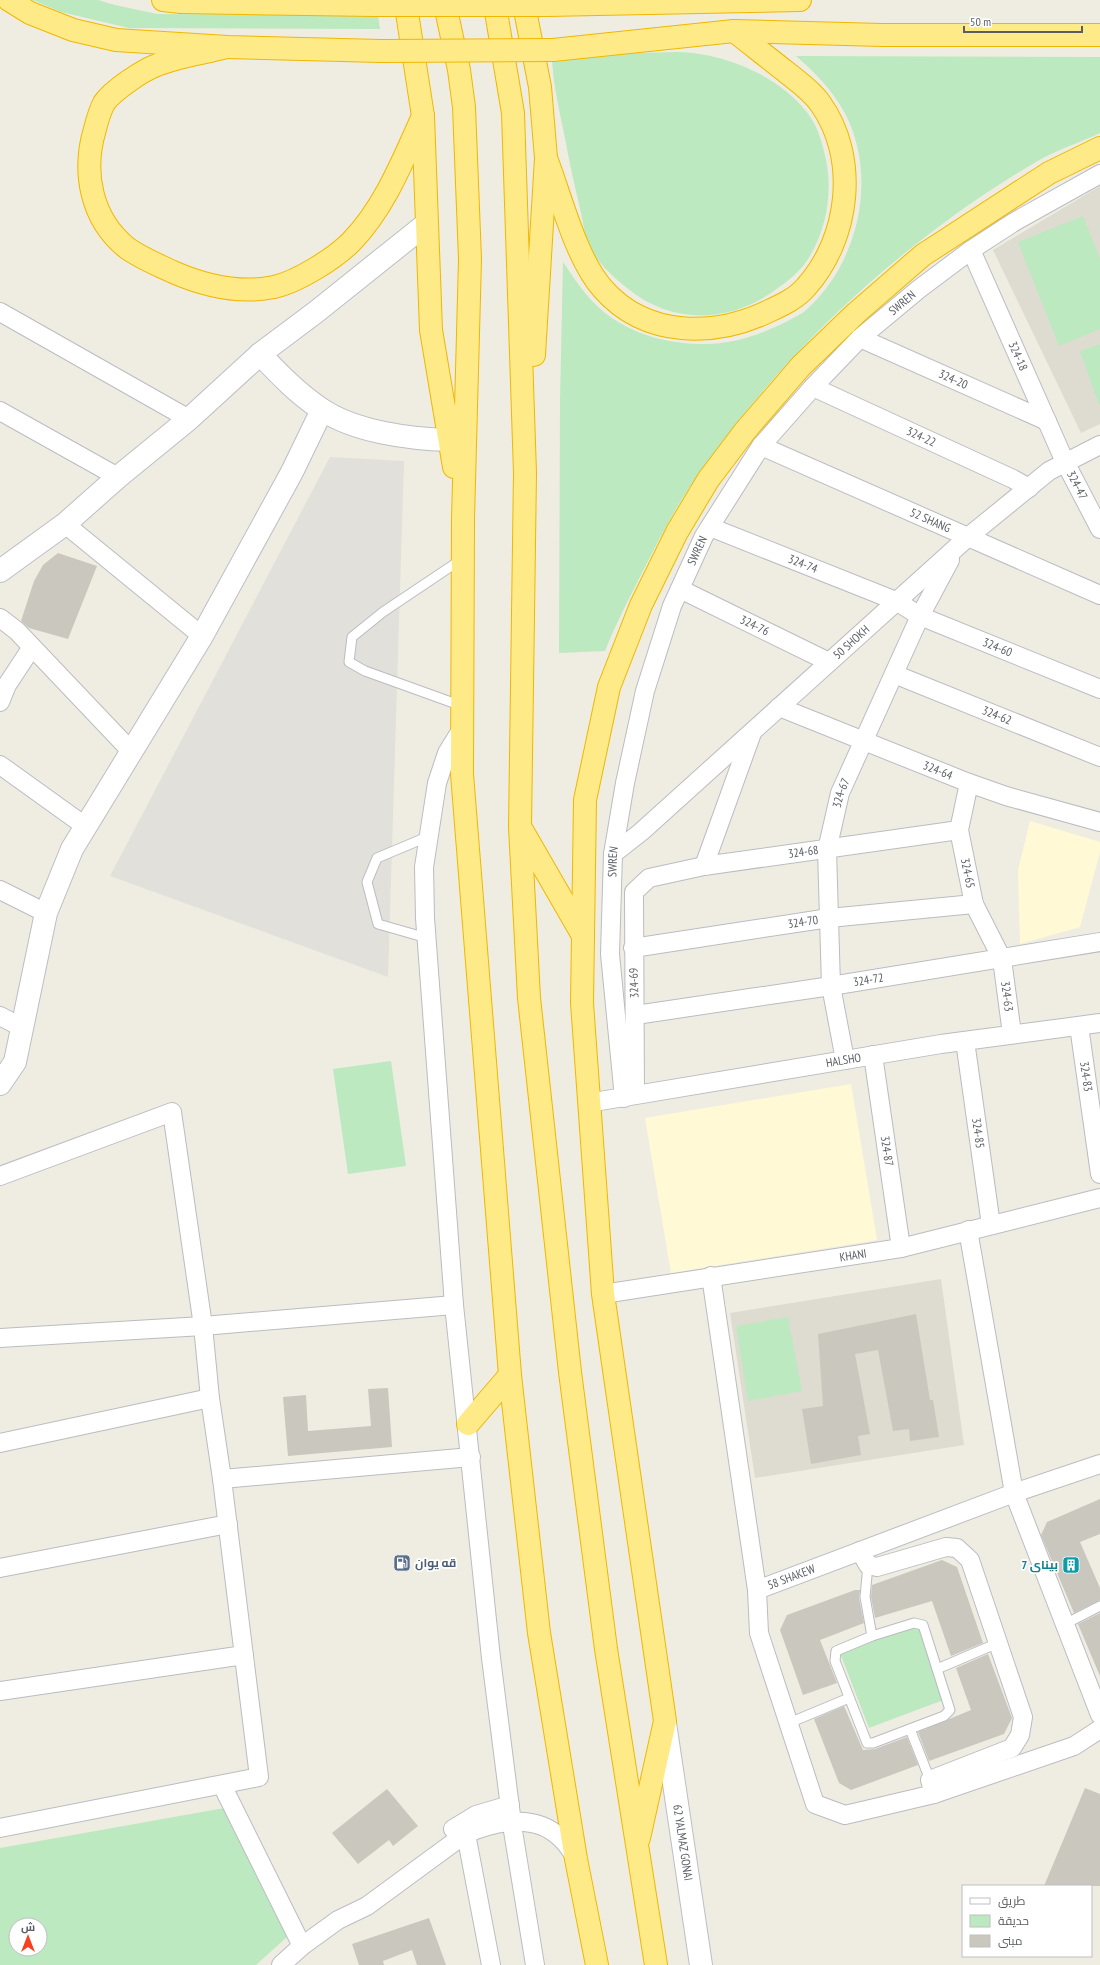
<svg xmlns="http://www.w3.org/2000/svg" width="1100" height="1965" viewBox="0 0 1100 1965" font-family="'PT Sans Narrow',Cairo,sans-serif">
	<rect width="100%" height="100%" fill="#efede2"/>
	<!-- commercial -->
	<g fill="#fff9d6">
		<path d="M1030,821L1100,842V852L1080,927L1020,944L1018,870Z"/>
		<path d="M851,1084L877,1240L671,1273L645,1118Z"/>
	</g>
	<!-- industrial -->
	<path fill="#e2e0da" d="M330,457L404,461L388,977L110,876Z"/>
	<!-- education -->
	<g fill="#dedcd1">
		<path d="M1100,186V424L1081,433L993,250Z"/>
		<path d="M941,1279L964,1445L755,1478L730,1313Z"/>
	</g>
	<!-- green -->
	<g fill="#bce9bf" fill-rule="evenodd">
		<path d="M33,0H98L115,5L157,14L378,15L380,29L129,28L61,12Z"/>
		<path d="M678,52C724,53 777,75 806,111C818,126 822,142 826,160C833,194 826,233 806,262C799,272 788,281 778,288C732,323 673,326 627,288C612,276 595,261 588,242C584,233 583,222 581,213C576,191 571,170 567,149C562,120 552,84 552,55Z"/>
		<path d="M796,56L1100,57V133C1079,143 1056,150 1036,162C905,239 790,345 702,469C680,499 663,532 646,565C632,593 617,621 605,651L559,653L560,400L563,262C577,283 591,304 612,318C640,337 672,344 704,344C734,344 762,334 788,321C794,317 801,315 806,310C856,266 876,186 850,124C839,97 818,75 796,56Z"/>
		<path d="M1083,216L1100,259V329L1059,346L1018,242Z"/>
		<path d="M1100,344V405H1099L1080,351Z"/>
		<path d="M391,1061L406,1166L348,1174L333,1069Z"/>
		<path d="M788,1317L802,1391L748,1401L736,1326Z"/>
		<path d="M918,1623L946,1699L869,1728L840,1653Z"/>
		<path d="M230,1807L288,1936L256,1965H0V1848ZM16,1925H40V1949H16Z"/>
	</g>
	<!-- building -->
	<g fill="#cac7bf">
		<path d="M58,553L97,566L68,639L29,628L21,621L34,581L43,565Z"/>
		<path d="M916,1314L930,1400H933L939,1437L910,1441L909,1429L893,1431L878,1350L855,1354L870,1434L858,1436L861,1455L811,1464L802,1409L823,1406L818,1334Z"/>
		<path d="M388,1388L392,1447L288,1456L283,1397L306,1395L308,1431L371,1426L368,1389Z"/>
		<path d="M1100,1499V1534L1080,1542L1100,1588V1600L1074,1613L1041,1535L1047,1522Z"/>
		<path d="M942,1560L957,1567L983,1643L951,1656L932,1601L875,1618L871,1597L872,1585Z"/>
		<path d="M855,1590H860L859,1598L864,1623L820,1640L837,1683L803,1695L780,1630L787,1615Z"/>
		<path d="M1100,1613V1676L1078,1624Z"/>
		<path d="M988,1654L1012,1718L1004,1734L929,1761L918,1732L971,1710L956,1668Z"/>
		<path d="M844,1706L863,1750L875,1749L907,1737L918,1765L851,1790L839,1783L814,1719Z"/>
		<path d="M1085,1788L1100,1794V1886H1044Z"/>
		<path d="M387,1789L418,1826L393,1846L389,1840L358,1864L332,1833Z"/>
		<path d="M429,1918L446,1965H417L412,1950L383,1961L384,1965H359L352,1944Z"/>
	</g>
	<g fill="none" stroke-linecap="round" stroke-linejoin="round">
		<defs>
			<g id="lane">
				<path d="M462,559L383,612L352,637L349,662L365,671L462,706"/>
				<path d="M427,938L378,924L367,882L377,858L427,837"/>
				<path d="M868,1565L865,1597L872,1636"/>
				<path d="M914,1623L923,1625L950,1710L944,1716L873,1743H867L835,1661L836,1651L872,1636Z"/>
				<path d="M1065,1624L1100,1606"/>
				<path d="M937,1669L998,1643"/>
				<path d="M789,1723L849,1698"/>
				<path d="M910,1729L930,1780"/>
			</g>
			<g id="street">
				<path id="s1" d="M971,250L1065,462L1100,529"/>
				<path d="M0,312L189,419"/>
				<path id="s2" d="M860,338L1047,421"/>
				<path id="s3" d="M813,387L1013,479L1029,488"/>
				<path d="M0,411L118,477"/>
				<path id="s4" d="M761,446L1100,595"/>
				<path d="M65,524L202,636"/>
				<path id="s5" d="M710,527L896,601L920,616L1100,689"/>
				<path id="s6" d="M680,589L829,662"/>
				<path d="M0,618L17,631L131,751"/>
				<path id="s7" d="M894,674L1100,757"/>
				<path d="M0,702L7,685L32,647"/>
				<path id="s8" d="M779,707L969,783L1006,796L1100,822"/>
				<path d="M463,727L447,753L437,783L424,867L425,918L454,1305L491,1658L513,1831L535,1965"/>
				<path d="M0,765L85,826"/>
				<path id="s9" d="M969,783L959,830L974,904L1002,959L1012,1034"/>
				<path id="s10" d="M613,854L641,832L968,537L1049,471L1100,445"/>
				<path d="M704,866L752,733"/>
				<path d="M0,890L46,913"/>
				<path id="s11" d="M633,948L829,918L974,904"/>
				<path id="s12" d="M636,1015L831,986L1100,942"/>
				<path d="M0,1016L21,1027"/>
				<path id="s13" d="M1079,1026L1100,1174"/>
				<path id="s14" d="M965,1041L991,1225"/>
				<path id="s15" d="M873,1055L901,1248"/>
				<path id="s16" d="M845,1060L831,986L827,850L840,793L920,616L950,560"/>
				<path id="s17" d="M635,1095L634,892L649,878L704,866L959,830"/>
				<path id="s18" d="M624,1098L610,954L613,854L625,783L645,691L672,606L704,536L761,446L813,387L860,338L919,289L971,250L1014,222L1100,174"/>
				<path id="s19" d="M588,1103L941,1044L1100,1023"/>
				<path d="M0,1176L172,1112L203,1326L210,1398L222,1479L259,1777L0,1828"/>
				<path d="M968,1230L1014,1493L1100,1715"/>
				<path id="s20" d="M711,1276L757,1590L1014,1493L1100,1464"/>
				<path id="s21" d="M603,1294L901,1248L1100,1198"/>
				<path d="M0,1338L203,1326L454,1305"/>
				<path d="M0,1443L210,1398"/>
				<path d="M222,1479L471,1457"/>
				<path d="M860,1551L868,1565L877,1567L946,1547L957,1548L970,1560L1023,1717L1020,1735L1012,1748L930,1780L934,1794"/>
				<path d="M0,1568L228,1524"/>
				<path d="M757,1590L759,1633L815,1804L845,1815L934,1794L1074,1746L1100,1729"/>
				<path d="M0,1691L244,1655"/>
				<path d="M222,1785L302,1946"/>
				<path d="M453,1829L476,1815L510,1805"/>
				<path d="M466,1834L491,1965"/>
				<path d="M281,1965L302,1946L338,1920L367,1906L461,1837C472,1830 483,1827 496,1824C531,1817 557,1825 575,1857"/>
			</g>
			<g id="secondary">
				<path d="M260,354C279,374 298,394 321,409C355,432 410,439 450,440"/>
				<path d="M0,571L65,524L118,477L189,419L260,354L316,312L426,224"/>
				<path d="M0,1084L15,1062L46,913L72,849L202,636L292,472L322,410"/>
				<path id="s22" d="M665,1723L701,1965"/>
			</g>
			<g id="highway">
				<path d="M9,0L30,13L73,30L116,40L227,47L381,51"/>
				<path d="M163,0L181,2L375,5"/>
				<path d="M405,0L423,116L431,330L454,467"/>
				<path d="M444,0L459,70L464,107L470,259L463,519L462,774L510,1375L539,1633L576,1859L597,1965"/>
				<path d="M494,0L513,113L525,473L520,827L529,998L570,1372L606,1649L656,1965"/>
				<path d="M523,0L540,87L546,158L534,355"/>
				<path d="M547,5L800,0"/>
				<path d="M227,47C205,53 179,56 157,65C143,70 112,91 104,103C100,111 97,121 95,129C82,172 91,219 127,248C141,258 158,265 173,272C205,286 240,294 274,287C297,282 334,259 351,242C385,207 403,160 423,116"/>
				<path d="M553,50L734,31L882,35H1100"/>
				<path d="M546,158C561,197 576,259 603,289C646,338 715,337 769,311C782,305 797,298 806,287C850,238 859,157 820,103C811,90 797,81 785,71C768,58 751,44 734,31"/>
				<path d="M522,830L582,934"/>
				<path d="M468,1424L510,1375"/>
				<path d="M639,1838L665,1721L603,1294L582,1003L585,800L609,687L641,605L677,532L708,480L745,431L801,366L856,313L923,255L1049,173L1100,148"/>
			</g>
		</defs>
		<!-- lane casing -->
		<use href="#lane" stroke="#babcc2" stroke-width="11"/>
		<!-- street casing -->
		<use href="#street" stroke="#babcc2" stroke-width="20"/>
		<!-- secondary casing -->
		<use href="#secondary" stroke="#bbbec5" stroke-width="24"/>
		<!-- highway casing -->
		<use href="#highway" stroke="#f0b700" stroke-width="24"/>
		<!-- lane -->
		<use href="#lane" stroke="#fff" stroke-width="9"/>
		<!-- street -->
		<use href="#street" stroke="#fff" stroke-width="18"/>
		<!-- secondary -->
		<use href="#secondary" stroke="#fff" stroke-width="22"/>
		<!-- highway -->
		<use href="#highway" stroke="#ffea88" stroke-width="22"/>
		<defs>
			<g id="highway-bridge">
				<path d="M375,5H547"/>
				<path d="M381,51L553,50"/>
			</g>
		</defs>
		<!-- highway-bridge casing -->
		<use href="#highway-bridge" stroke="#f0b700" stroke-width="24" stroke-linecap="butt"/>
		<!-- highway-bridge -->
		<use href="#highway-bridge" stroke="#ffea88" stroke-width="22"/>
	</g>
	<!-- icons -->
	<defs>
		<symbol id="fuel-square" viewBox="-11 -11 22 22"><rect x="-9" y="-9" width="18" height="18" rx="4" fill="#5c6f8a" stroke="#fff"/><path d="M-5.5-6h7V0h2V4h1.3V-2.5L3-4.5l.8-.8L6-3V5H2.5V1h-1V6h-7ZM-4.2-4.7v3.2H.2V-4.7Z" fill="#fff"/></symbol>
		<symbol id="building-square" viewBox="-11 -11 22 22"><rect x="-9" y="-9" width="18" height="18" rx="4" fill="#0f9aa8" stroke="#fff"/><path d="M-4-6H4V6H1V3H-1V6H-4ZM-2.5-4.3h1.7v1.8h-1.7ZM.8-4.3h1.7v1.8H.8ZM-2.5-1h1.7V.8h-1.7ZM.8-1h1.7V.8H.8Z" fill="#fff"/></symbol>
	</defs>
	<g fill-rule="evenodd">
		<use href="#fuel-square" x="392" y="1553" width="20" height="20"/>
		<use href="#building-square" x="1061" y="1555" width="20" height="20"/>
	</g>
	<g text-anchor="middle" stroke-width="3.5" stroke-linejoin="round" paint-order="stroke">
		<!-- street labels -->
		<g font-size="12" fill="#5a5e64" stroke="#fff">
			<text dy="4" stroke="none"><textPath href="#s18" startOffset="885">SWREN</textPath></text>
			<text dy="4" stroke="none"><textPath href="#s1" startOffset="116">324-18</textPath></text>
			<text dy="4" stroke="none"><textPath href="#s2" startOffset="102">324-20</textPath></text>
			<text dy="4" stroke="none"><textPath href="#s3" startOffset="119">324-22</textPath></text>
			<text dy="4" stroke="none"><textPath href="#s1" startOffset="258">324-47</textPath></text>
			<text dy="4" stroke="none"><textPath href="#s4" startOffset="185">52 SHANG</textPath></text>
			<text dy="4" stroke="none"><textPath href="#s18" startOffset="561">SWREN</textPath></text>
			<text dy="4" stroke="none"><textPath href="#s5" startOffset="100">324-74</textPath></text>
			<text dy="4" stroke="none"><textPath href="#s6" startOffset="83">324-76</textPath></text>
			<text dy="4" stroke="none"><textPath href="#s10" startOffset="319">50 SHOKH</textPath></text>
			<text dy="4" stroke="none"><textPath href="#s5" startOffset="312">324-60</textPath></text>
			<text dy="4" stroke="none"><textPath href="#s7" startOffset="111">324-62</textPath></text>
			<text dy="4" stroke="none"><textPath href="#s8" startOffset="171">324-64</textPath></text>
			<text dy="4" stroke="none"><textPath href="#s16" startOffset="270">324-67</textPath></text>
			<text dy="4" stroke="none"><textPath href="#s17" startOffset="380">324-68</textPath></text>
			<text dy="4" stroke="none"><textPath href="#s18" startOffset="237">SWREN</textPath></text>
			<text dy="4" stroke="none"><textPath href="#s9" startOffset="92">324-65</textPath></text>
			<text dy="4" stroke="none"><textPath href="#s11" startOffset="172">324-70</textPath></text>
			<text dy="4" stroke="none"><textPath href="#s12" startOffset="235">324-72</textPath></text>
			<text transform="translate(634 983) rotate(-92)" y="4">324-69</text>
			<text dy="4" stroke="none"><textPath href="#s9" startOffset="223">324-63</textPath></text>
			<text dy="4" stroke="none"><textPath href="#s19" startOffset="259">HALSHO</textPath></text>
			<text dy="4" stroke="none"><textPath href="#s13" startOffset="51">324-83</textPath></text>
			<text dy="4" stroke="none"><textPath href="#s14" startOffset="93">324-85</textPath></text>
			<text dy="4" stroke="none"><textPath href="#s15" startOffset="97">324-87</textPath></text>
			<text dy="4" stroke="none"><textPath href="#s21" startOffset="253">KHANI</textPath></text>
			<text dy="4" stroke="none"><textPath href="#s20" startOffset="354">58 SHAKEW</textPath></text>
			<text dy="4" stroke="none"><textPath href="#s22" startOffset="121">62 YALMAZ GONAI</textPath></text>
		</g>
		<!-- service labels -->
		<g font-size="12" font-weight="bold" fill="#4e5e75" stroke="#fff" text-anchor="start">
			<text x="415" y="1567">قه یوان</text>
		</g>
		<!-- culture labels -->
		<g font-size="12" font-weight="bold" fill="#0d838f" stroke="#fff" text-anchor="end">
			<text x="1058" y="1569">بيناى 7</text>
		</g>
	</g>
	<!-- legend -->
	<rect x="962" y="1885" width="130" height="72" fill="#ffffff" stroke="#bdbfc1"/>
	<rect x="970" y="1898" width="20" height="6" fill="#ffffff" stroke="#bdbfc1"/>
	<text x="998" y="1905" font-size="12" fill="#5a5e64">طريق</text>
	<rect x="970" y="1915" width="20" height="12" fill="#bce9bf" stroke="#bdbfc1"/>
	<text x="998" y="1925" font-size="12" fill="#5a5e64">حديقة</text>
	<rect x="970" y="1935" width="20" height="12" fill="#cac7bf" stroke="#bdbfc1"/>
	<text x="998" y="1945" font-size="12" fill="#5a5e64">مبنى</text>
	<!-- north arrow -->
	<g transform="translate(28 1937)"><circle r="19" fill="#ffffff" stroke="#bdbfc1"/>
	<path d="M0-3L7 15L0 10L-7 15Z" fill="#f83f1e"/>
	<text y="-6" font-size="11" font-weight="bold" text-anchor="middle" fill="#5a5e64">ش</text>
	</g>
	<!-- scale -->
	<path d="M964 26v6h118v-6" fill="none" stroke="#5a5e64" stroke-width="2"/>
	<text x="970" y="26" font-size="12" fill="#5a5e64" stroke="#ffffff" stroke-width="3" paint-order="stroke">50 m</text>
</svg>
